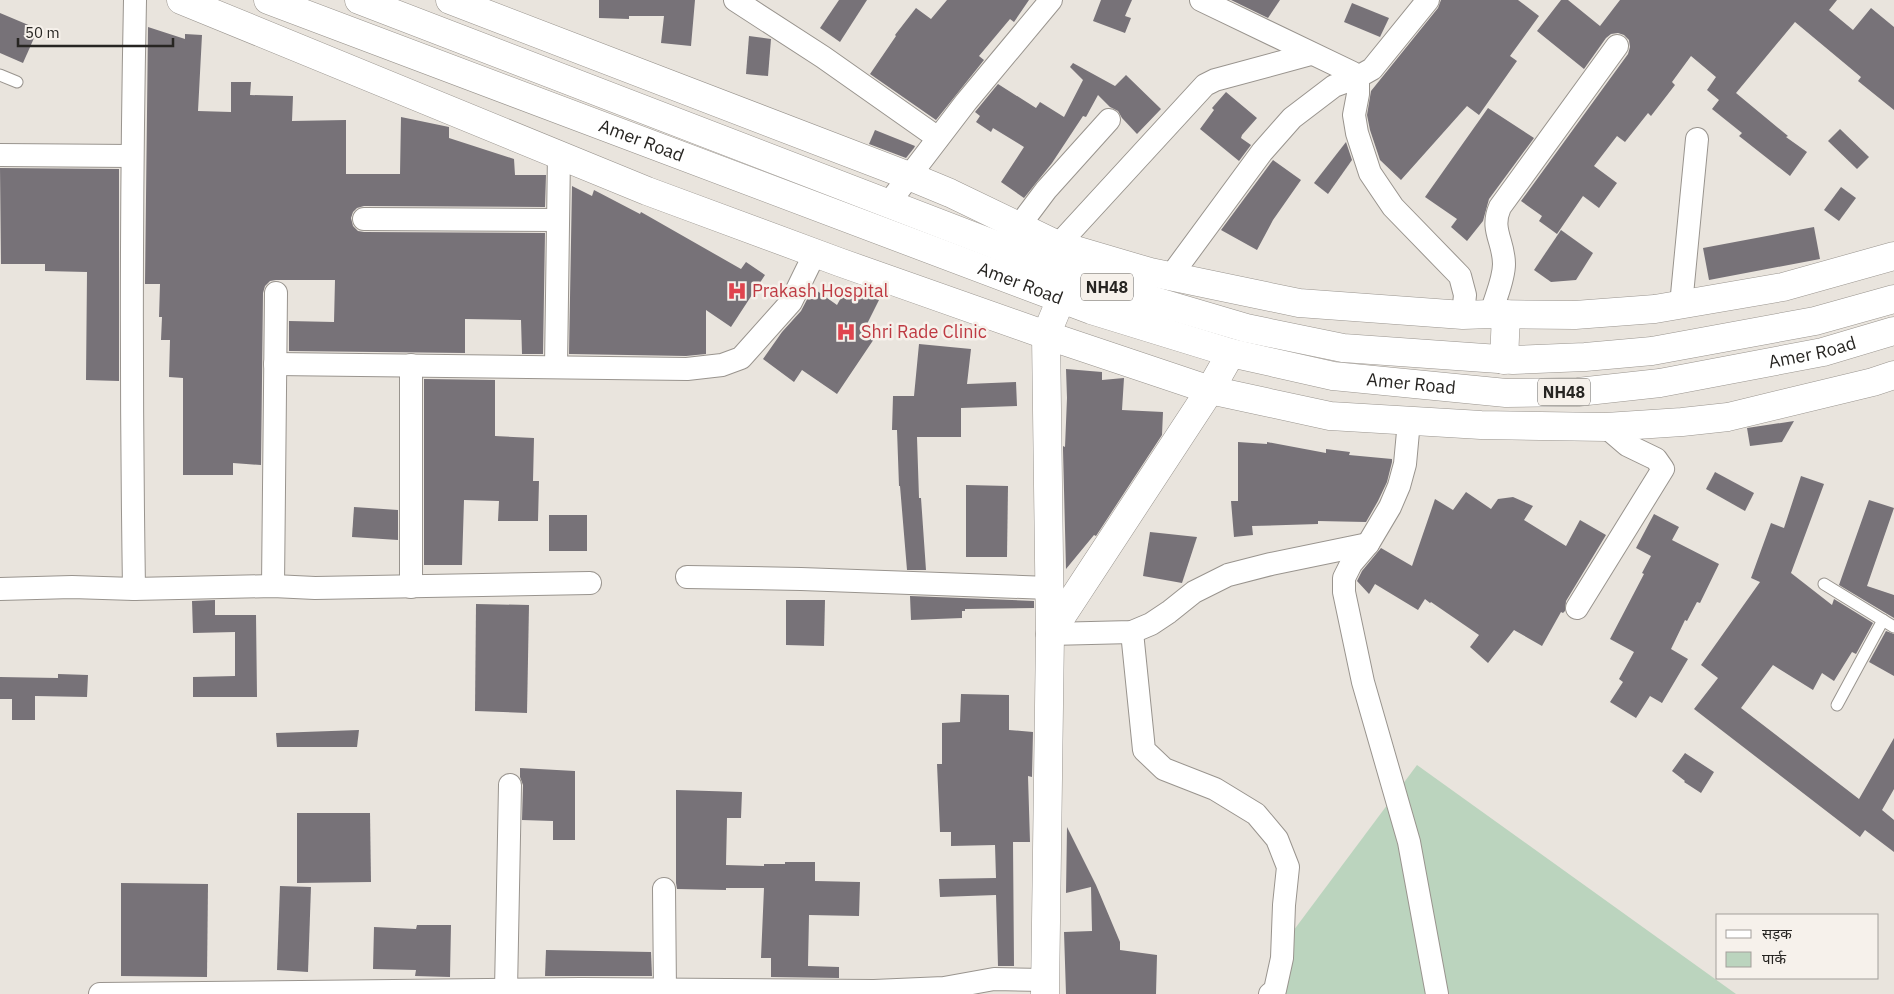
<svg xmlns="http://www.w3.org/2000/svg" width="1894" height="994" viewBox="0 0 1894 994" font-family="'IBM Plex Sans','Noto Sans Devanagari',sans-serif">
	<rect width="100%" height="100%" fill="#e9e4dd"/>
	<!-- green -->
	<path fill="#bbd4be" d="M1417,765L1736,994H1286L1276,954Z"/>
	<!-- building -->
	<g fill="#777278">
		<path d="M599,0H695L691,46L661,43L664,16H629V19L599,18Z"/>
		<path d="M839,0H867L840,42L820,28Z"/>
		<path d="M947,0H1029L1014,22L1010,19L979,56L984,60L936,120L870,74L896,36L895,35L916,8L931,19Z"/>
		<path d="M1101,0H1132L1125,16L1131,18L1125,33L1093,21Z"/>
		<path d="M1231,0H1280L1268,18Z"/>
		<path d="M1441,0H1518L1539,16L1510,56L1517,61L1479,115L1467,106L1401,180L1380,160L1370,130L1367,115L1371,91L1438,8Z"/>
		<path d="M1561,0H1568L1600,26L1620,0H1837L1829,10L1853,30L1871,8L1894,27V110L1858,81L1861,77L1795,22L1736,93L1788,136L1786,137L1807,152L1790,176L1739,136L1742,133L1712,109L1719,100L1707,90L1716,77L1691,56L1672,82L1675,85L1651,116L1648,113L1625,142L1617,136L1594,166L1617,183L1599,208L1583,196L1557,234L1539,221L1542,216L1521,201L1628,54L1630,47L1629,40L1624,35L1618,33L1611,34L1606,38L1584,69L1537,31Z"/>
		<path d="M1352,3L1389,18L1380,37L1344,22Z"/>
		<path d="M0,13L38,29L23,63L0,53Z"/>
		<path d="M148,27L185,39V34L202,35L198,111L231,112V82H251L250,95L293,96L292,121L346,120V174H400L401,117L449,127V138L514,159L515,175H546L545,207L364,206L357,208L353,212L351,218L353,226L358,231L364,232L545,233L543,354H522L521,320L465,319V353L289,351V321L334,322L335,280H276L270,281L265,286L263,293L261,465L233,463V475H183V378L169,377L170,340H161L162,317H159L160,284H145Z"/>
		<path d="M749,36L771,39L768,76L746,74Z"/>
		<path d="M1073,63L1115,86L1126,75L1161,109L1137,134L1122,118L1118,111L1110,107L1098,95L1086,117L1083,116L1052,163L1024,198L1001,182L1024,147L993,128L991,132L976,122L980,116L975,112L998,84L1036,108L1040,102L1064,117L1083,80L1070,67Z"/>
		<path d="M1226,92L1257,118L1242,135L1241,138L1251,145L1239,161L1200,129L1214,110L1212,108Z"/>
		<path d="M1488,108L1534,138L1489,199L1483,221L1467,241L1451,227L1457,219L1425,197Z"/>
		<path d="M1840,129L1869,157L1857,169L1828,141Z"/>
		<path d="M875,130L915,146L914,148L906,158L869,144Z"/>
		<path d="M1346,142L1352,160L1328,194L1314,183Z"/>
		<path d="M1273,160L1301,180L1273,220L1257,250L1221,230Z"/>
		<path d="M0,168L119,169V381L86,380L87,272L45,271V264H1Z"/>
		<path d="M572,186L592,196L594,190L640,214L641,212L741,269L746,262L765,275L731,327L706,310V354L686,356L569,354Z"/>
		<path d="M1841,187L1856,198L1839,221L1824,210Z"/>
		<path d="M1814,227L1820,259L1709,280L1703,248Z"/>
		<path d="M1561,230L1593,253L1576,280L1551,282L1534,270Z"/>
		<path d="M848,285L879,300L865,328L876,336L837,394L802,370L794,382L763,359L782,332L801,311L813,288L837,305Z"/>
		<path d="M919,344L971,349L967,384L1016,382L1017,406L961,408V437H917L919,498H921L926,570H907L900,486H899L897,430H892L893,396H914Z"/>
		<path d="M1066,369L1102,372V380L1124,378L1122,410L1163,412L1162,435L1096,536L1094,535L1066,569L1063,450V446L1065,447L1067,398Z"/>
		<path d="M424,379L495,380V436L534,438L533,481H539L538,521H498L499,501L464,500L462,565H424Z"/>
		<path d="M1794,421L1782,442L1750,446L1747,428Z"/>
		<path d="M1238,442L1267,444V442L1326,453V449L1350,452L1349,455L1392,459V462L1387,482L1378,501L1366,522L1318,521V524L1252,526L1253,535L1234,537L1231,501H1238Z"/>
		<path d="M1715,472L1754,493L1745,511L1706,489Z"/>
		<path d="M1801,476L1824,484L1791,573L1832,605L1834,599L1873,623L1856,654L1852,652L1834,681L1822,673L1813,690L1773,665L1741,708L1859,799L1894,738V789L1882,810L1894,820V852L1865,830L1860,837L1694,709L1718,678L1701,665L1760,582L1751,578L1771,523L1784,528Z"/>
		<path d="M966,485L1008,486L1007,557H966Z"/>
		<path d="M1466,492L1491,509L1498,499L1513,497L1533,506L1524,520L1566,546L1580,520L1606,535L1566,601L1565,611L1563,613L1561,612L1542,646L1514,630L1488,663L1470,647L1479,635L1431,602L1430,603L1425,599L1418,610L1375,584L1369,594L1357,581L1362,571L1381,548L1412,566L1435,499L1453,510Z"/>
		<path d="M1869,500L1894,508L1867,586L1894,595V618L1839,585Z"/>
		<path d="M354,507L398,510V540L352,537Z"/>
		<path d="M1654,514L1679,527L1672,540L1719,564L1700,603L1697,602L1687,621L1685,620L1671,649L1688,659L1662,703L1650,696L1636,718L1610,702L1623,682L1619,679L1634,652L1610,639L1644,574L1642,573L1651,556L1636,548Z"/>
		<rect x="549" y="515" width="38" height="36"/>
		<path d="M1150,532L1197,537L1182,583L1143,576Z"/>
		<path d="M910,596L1034,601V608L965,609V611H962V618L911,620Z"/>
		<path d="M215,600V615H256L257,697H193V677L235,676V632L193,633L192,601Z"/>
		<path d="M786,600H825L824,646L786,645Z"/>
		<path d="M476,604L529,605L527,713L475,711Z"/>
		<path d="M1886,631L1894,634V676L1869,662Z"/>
		<path d="M58,674L88,675L87,697L35,696V720H12V699H0V677L58,678Z"/>
		<path d="M961,694L1009,695V730L1033,732L1032,777L1028,776L1030,842H1013L1014,966H998L996,895L940,897L939,879L996,878L995,845L951,846V832H940L937,764H942V723L960,722Z"/>
		<path d="M359,730L357,747H277L276,733Z"/>
		<path d="M1685,753L1714,772L1701,793L1684,782L1685,781L1672,771Z"/>
		<path d="M520,768L575,771V840H553V821L522,820L523,785L520,777Z"/>
		<path d="M676,790L742,792L741,818H727L726,865L764,866V864H785V862H815V881L860,882L859,916L809,915L808,966L839,967V978L771,977V958H761L764,888H726V890L677,889L676,883Z"/>
		<path d="M297,813H370L371,882L297,883Z"/>
		<path d="M1067,827L1096,885L1120,942V950L1157,955L1156,994H1066L1064,932L1092,931L1091,887L1066,893Z"/>
		<path d="M121,883L208,884L207,977L121,976Z"/>
		<path d="M280,886L311,887L308,972L277,970Z"/>
		<path d="M417,925H451L450,977L415,976L416,970L373,969L374,927L416,929Z"/>
		<path d="M546,950L651,952L652,976H545Z"/>
	</g>
	<g fill="none" stroke-linecap="round" stroke-linejoin="round">
		<defs>
			<g id="service">
				<path d="M0,75L17,82"/>
				<path d="M1824,584L1894,627"/>
				<path d="M1837,705L1883,620"/>
			</g>
			<g id="minor">
				<path d="M735,0L823,57L938,138"/>
				<path d="M1201,0L1353,73L1358,84V94L1354,115L1357,133L1370,173L1393,207L1460,276L1465,295L1463,315"/>
				<path d="M0,155L132,156"/>
				<path d="M888,204L966,102L1051,0"/>
				<path d="M364,219L558,220"/>
				<path d="M1019,226L1046,190L1109,120"/>
				<path d="M1058,245L1205,85L1215,80L1311,54"/>
				<path d="M1170,277L1262,152L1292,118L1334,86L1356,78L1372,69L1428,0"/>
				<path d="M1681,305L1697,139"/>
				<path d="M1491,314C1495,298 1504,280 1504,264C1504,241 1490,230 1500,207L1617,46"/>
				<path d="M275,364L687,369L722,365L741,358L791,302L815,253"/>
				<path d="M411,365V587"/>
				<path d="M556,367L559,154"/>
				<path d="M1409,421L1405,464L1399,486L1390,507L1368,544L1351,564L1344,578V592L1363,682L1409,842L1437,994"/>
				<path d="M687,577L801,579L1049,588"/>
				<path d="M273,586L276,293"/>
				<path d="M0,589L72,587L134,589L273,586L315,588L590,583"/>
				<path d="M134,589C131,393 131,197 135,0"/>
				<path d="M1577,608L1663,469L1656,459L1627,445L1606,427"/>
				<path d="M1132,632L1144,750L1164,769L1215,789L1256,814L1277,839L1288,867L1284,905L1282,958L1275,990L1270,994"/>
				<path d="M1050,634L1132,632L1151,624L1169,612L1194,592L1228,575L1271,564L1368,544"/>
				<path d="M664,889L665,991"/>
				<path d="M506,990L510,785"/>
				<path d="M100,994L581,989L874,991L944,988L994,979L1044,980"/>
			</g>
			<g id="tertiary">
				<path d="M181,0L647,191L839,262L1046,335L1210,390L1330,416L1481,425L1606,427L1682,422L1728,417L1873,382L1894,375"/>
				<path d="M450,0L909,176L950,193L1058,245L1150,272L1299,303L1463,315L1491,314L1575,315L1655,309L1783,287L1894,256"/>
				<path d="M1050,634L1046,335L1061,299"/>
				<path d="M1045,994L1050,634L1210,390L1231,353"/>
			</g>
			<g id="trunk">
				<path id="s1" d="M268,0L1091,310L1231,353L1333,376L1506,393L1578,392L1660,383L1823,352L1894,331"/>
				<path d="M359,0L1100,285L1246,328L1343,348L1513,360L1585,357L1652,351L1815,321L1894,299"/>
				<path d="M1504,360L1506,314"/>
			</g>
		</defs>
		<!-- service casing -->
		<use href="#service" stroke="#99948e" stroke-width="13"/>
		<!-- minor casing -->
		<use href="#minor" stroke="#99948e" stroke-width="24"/>
		<!-- tertiary casing -->
		<use href="#tertiary" stroke="#99948e" stroke-width="29"/>
		<!-- trunk casing -->
		<use href="#trunk" stroke="#99948e" stroke-width="29"/>
		<!-- service -->
		<use href="#service" stroke="#fff" stroke-width="11"/>
		<!-- minor -->
		<use href="#minor" stroke="#fff" stroke-width="22"/>
		<!-- tertiary -->
		<use href="#tertiary" stroke="#fff" stroke-width="28"/>
		<!-- trunk -->
		<use href="#trunk" stroke="#fff" stroke-width="28"/>
	</g>
	<!-- icons -->
	<defs>
		<symbol id="hospital-bare" viewBox="-9 -9 18 18"><path d="M-5-5h3v3.5h4V-5h3V5h-3V1.5h-4V5h-3Z" fill="#e0444e" stroke="#f6f1eb" stroke-width="2.5" paint-order="stroke"/></symbol>
	</defs>
	<g fill-rule="evenodd">
		<use href="#hospital-bare" x="723" y="277" width="28" height="28"/>
		<use href="#hospital-bare" x="832" y="318" width="28" height="28"/>
	</g>
	<g text-anchor="middle" stroke-width="5" stroke-linejoin="round" paint-order="stroke">
		<!-- shield labels -->
		<g fill="#f6f1eb" stroke="#65625e" stroke-width="1">
			<rect x="1081" y="273.5" width="52" height="27" rx="4"/>
			<rect x="1538" y="378.5" width="52" height="27" rx="4"/>
		</g>
		<g font-size="16" font-weight="bold" fill="#272522">
			<text x="1107" y="293">NH48</text>
			<text x="1564" y="398">NH48</text>
		</g>
		<!-- street labels -->
		<g font-size="18" fill="#272522" stroke="#f6f1eb">
			<text dy="6" stroke="none"><textPath href="#s1" startOffset="399">Amer Road</textPath></text>
			<text dy="6" stroke="none"><textPath href="#s1" startOffset="804">Amer Road</textPath></text>
			<text dy="6" stroke="none"><textPath href="#s1" startOffset="1614">Amer Road</textPath></text>
			<text dy="6" stroke="none"><textPath href="#s1" startOffset="1209">Amer Road</textPath></text>
		</g>
		<!-- health labels -->
		<g font-size="18" fill="#be3a42" stroke="#f6f1eb" text-anchor="start">
			<text x="752" y="297">Prakash Hospital</text>
			<text x="861" y="338">Shri Rade Clinic</text>
		</g>
	</g>
	<!-- legend -->
	<rect x="1716" y="914" width="162" height="65" fill="#f6f1eb" stroke="#a39f9b"/>
	<rect x="1726" y="930" width="25" height="8" fill="#ffffff" stroke="#a39f9b"/>
	<text x="1762" y="939" font-size="15" fill="#272522">सड़क</text>
	<rect x="1726" y="952" width="25" height="15" fill="#bbd4be" stroke="#a39f9b"/>
	<text x="1762" y="964" font-size="15" fill="#272522">पार्क</text>
	<!-- scale -->
	<path d="M18 38v8h155v-8" fill="none" stroke="#272522" stroke-width="2.5"/>
	<text x="25" y="38" font-size="15" fill="#272522" stroke="#f6f1eb" stroke-width="4" paint-order="stroke">50 m</text>
</svg>
